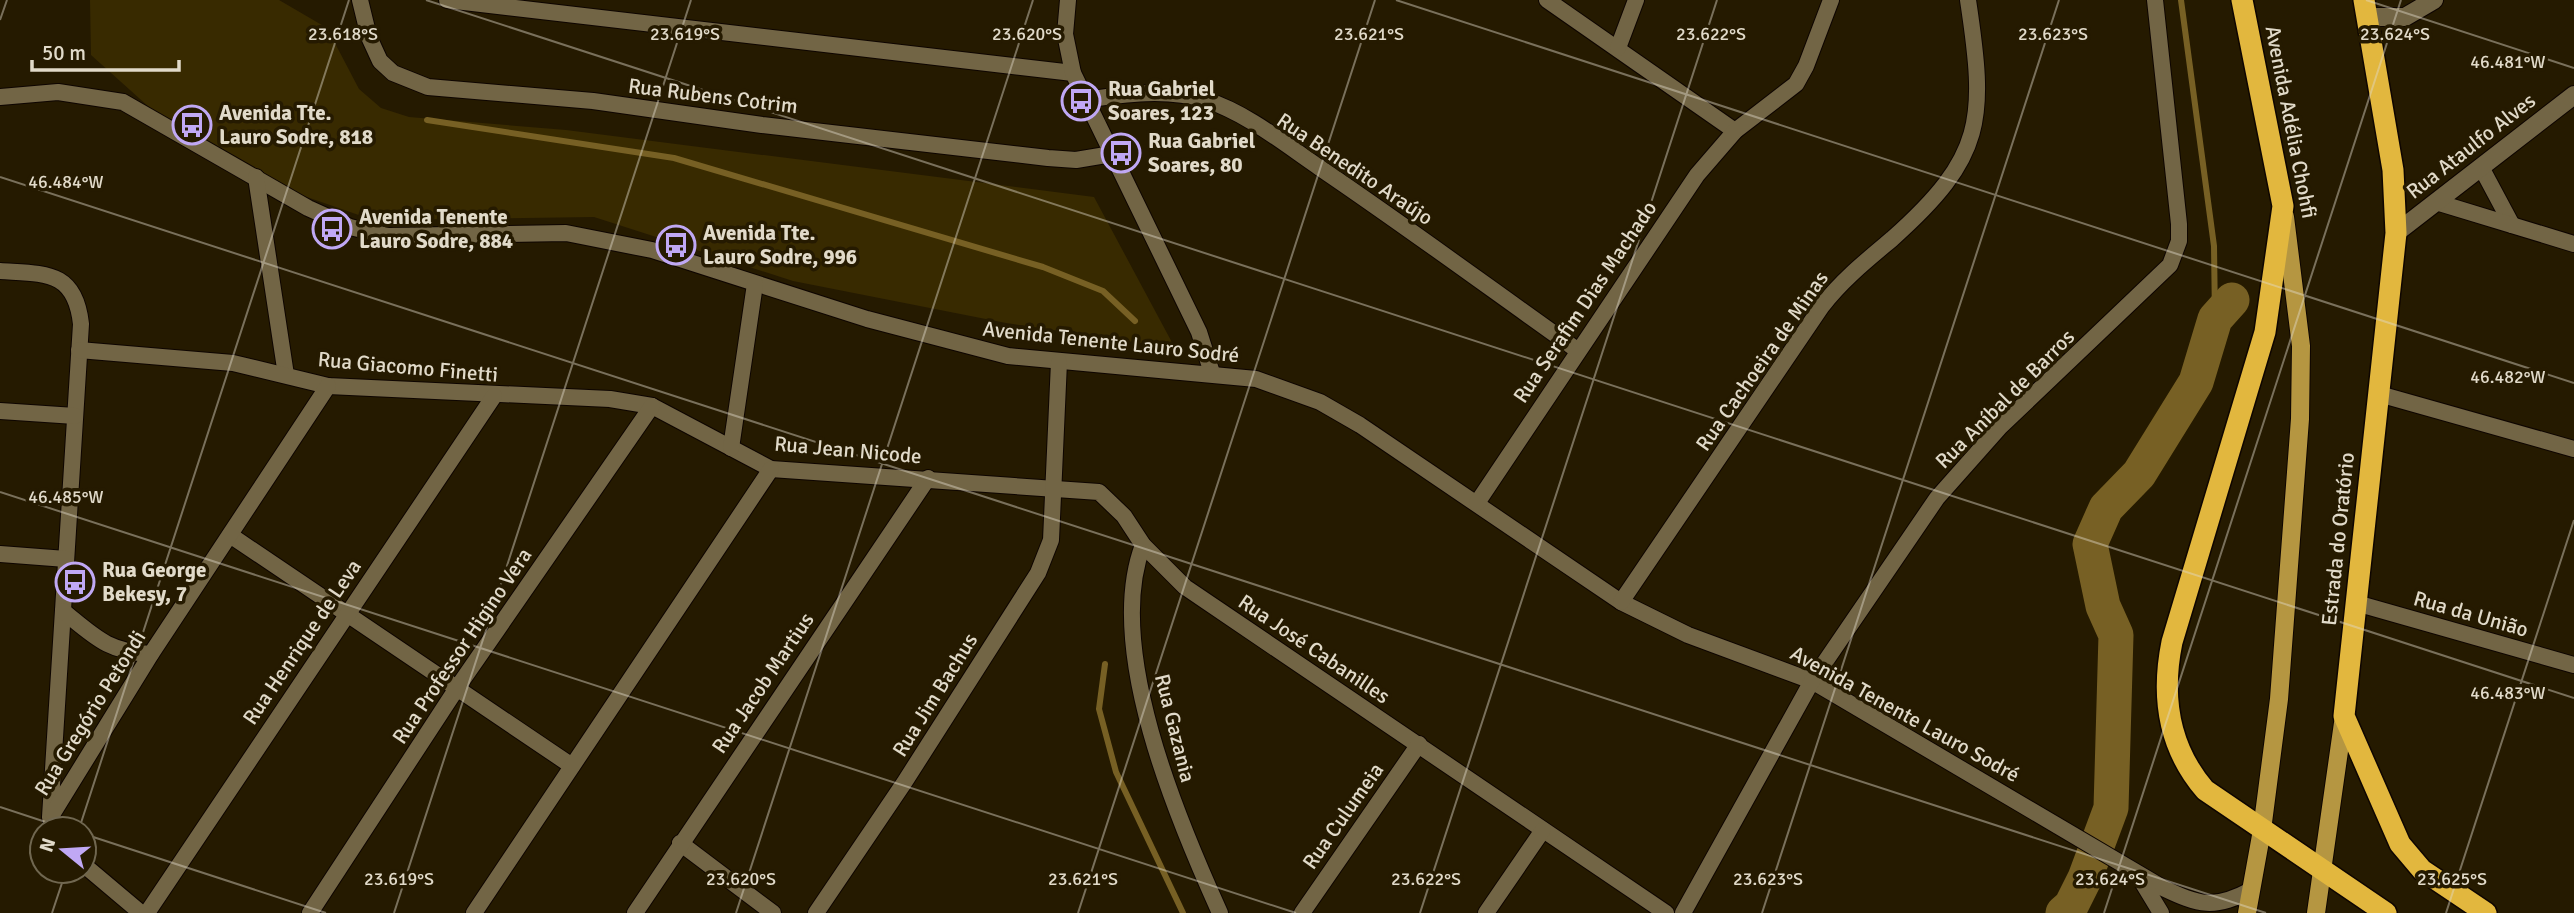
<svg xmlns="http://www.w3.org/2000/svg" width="2574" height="913" viewBox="0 0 2574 913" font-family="Signika,sans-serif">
	<rect width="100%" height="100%" fill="#251a00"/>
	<!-- green -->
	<path fill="#382a00" d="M90,0H279L327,28L359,89L381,108L409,117L566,130L1094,197L1175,348L1006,323L793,281L594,217L373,220L281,188L169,125L91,55Z"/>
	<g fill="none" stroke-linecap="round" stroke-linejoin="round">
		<!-- stream -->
		<g stroke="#776024" stroke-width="6">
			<path d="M2181,0L2214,246L2215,319"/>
			<path d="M427,120L674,158L1043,267L1103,291L1135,321"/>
			<path d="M1105,664L1099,709L1116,772L1183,913"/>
		</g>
		<!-- river -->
		<path stroke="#776024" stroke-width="35" d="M2063,913L2071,906L2085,878L2111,808L2116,635L2103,606L2090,544L2106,508L2139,474L2196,382L2215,319L2232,300"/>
		<defs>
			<g id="street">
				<path d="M360,0L369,37L380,61L393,73L428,87L593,101L762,125L1048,158L1076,160L1112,154"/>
				<path d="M447,0L1073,73"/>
				<path d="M1068,0L1065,34L1073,73L1199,332L1212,373"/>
				<path d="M1547,0L1735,131"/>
				<path d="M1618,48L1636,0"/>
				<path d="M0,97L58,92L123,102L308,208L350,227L388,236L566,233L652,250L867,319L1008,356L1256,379L1320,402L1360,425L1621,602L1688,635L1812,681L2163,888C2199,905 2214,910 2251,890"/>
				<path d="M1085,100C1124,94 1167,88 1206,100C1247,113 1286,145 1320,168C1407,227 1491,289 1577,350"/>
				<path d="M2481,167L2512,225"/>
				<path d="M256,177L286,375"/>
				<path d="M2436,202L2574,244"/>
				<path d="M0,271C45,274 75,270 81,324L50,817L53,829"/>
				<path d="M79,350L233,363L328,386L610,399L652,406L771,469L1099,492L1124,516L1143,545L1185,587L1666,913"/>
				<path d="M2379,394L2574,449"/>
				<path d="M0,411L75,416"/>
				<path d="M731,448L755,284"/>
				<path d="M1477,503L1697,175L1735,131L1796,84L1806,66L1831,0"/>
				<path d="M230,535L572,766"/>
				<path d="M1143,545C1104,647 1177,818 1220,913"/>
				<path d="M0,554L66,559"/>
				<path d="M1621,602L1822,306C1842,280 1867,260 1892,239C1985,156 1986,120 1968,0"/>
				<path d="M2356,603L2574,665"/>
				<path d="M63,611C95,637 108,652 151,654"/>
				<path d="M53,813L151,654L328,386"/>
				<path d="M680,843L773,913"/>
				<path d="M84,865L141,913"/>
				<path d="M2138,875L2161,913"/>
				<path d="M147,913L494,396"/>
				<path d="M310,913L457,688L652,406"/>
				<path d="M474,913L771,469"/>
				<path d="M635,913L928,478"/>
				<path d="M816,913L904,783L1038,573L1051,540L1059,362"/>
				<path d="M1302,913L1419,744"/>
				<path d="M1486,913L1543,830"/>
				<path d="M1683,913L1812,681L1937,498L2000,427L2170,265L2179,241V224L2155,0"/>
			</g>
			<g id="secondary">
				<path d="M2367,17H2405L2434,0"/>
				<path d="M2396,233L2574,95"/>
			</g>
			<g id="primary">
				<path d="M2247,913L2262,830L2279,699L2300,419L2301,346L2285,217"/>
				<path d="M2316,913L2344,716"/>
			</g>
			<g id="highway">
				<path d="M2242,0L2283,206L2265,332L2172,642C2161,696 2168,747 2205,790L2386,913"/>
				<path d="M2364,0L2393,170L2396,233L2344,716L2400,844L2422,870L2486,913"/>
			</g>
		</defs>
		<!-- street casing -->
		<use href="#street" stroke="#0e0500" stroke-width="18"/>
		<!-- secondary casing -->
		<use href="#secondary" stroke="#0e0500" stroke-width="20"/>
		<!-- primary casing -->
		<use href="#primary" stroke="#0e0500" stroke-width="20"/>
		<!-- highway casing -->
		<use href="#highway" stroke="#0e0500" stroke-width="24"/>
		<!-- street -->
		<use href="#street" stroke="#726545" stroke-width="16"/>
		<!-- secondary -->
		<use href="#secondary" stroke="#726545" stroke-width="18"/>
		<!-- primary -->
		<use href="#primary" stroke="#b59641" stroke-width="18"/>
		<!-- highway -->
		<use href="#highway" stroke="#e2b73e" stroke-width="21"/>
	</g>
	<!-- ticks -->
	<path fill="none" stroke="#e1dac9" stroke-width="2" stroke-opacity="0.45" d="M426,0L2574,698M1396,0L2574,383M2366,0L2574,68M0,20L7,0M0,177L2266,913M0,492L1296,913M0,807L67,829M79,829L349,0M84,834L326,913M52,913L66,871M394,913L691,0M736,913L1033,0M1078,913L1375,0M1420,913L1717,0M1762,913L2059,0M2104,913L2401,0M2446,913L2574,520"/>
	<!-- icons -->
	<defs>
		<symbol id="bus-ring" viewBox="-11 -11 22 22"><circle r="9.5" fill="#251a00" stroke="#c0a8f4" stroke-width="1.5"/><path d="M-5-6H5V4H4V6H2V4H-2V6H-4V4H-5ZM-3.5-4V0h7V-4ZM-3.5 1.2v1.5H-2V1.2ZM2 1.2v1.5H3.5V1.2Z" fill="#c0a8f4"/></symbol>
	</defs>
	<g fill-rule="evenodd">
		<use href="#bus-ring" x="1059" y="79" width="44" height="44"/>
		<use href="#bus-ring" x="170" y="103" width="44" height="44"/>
		<use href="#bus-ring" x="1099" y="131" width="44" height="44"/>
		<use href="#bus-ring" x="310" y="207" width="44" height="44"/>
		<use href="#bus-ring" x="654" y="223" width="44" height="44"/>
		<use href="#bus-ring" x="53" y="560" width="44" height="44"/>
	</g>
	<g text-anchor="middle" stroke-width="7" stroke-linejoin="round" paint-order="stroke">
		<!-- poi labels -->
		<g font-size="21" font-weight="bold" fill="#e1dac9" stroke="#251a00" text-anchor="start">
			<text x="1108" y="96">Rua Gabriel<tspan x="1108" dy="24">Soares, 123</tspan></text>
			<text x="219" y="120">Avenida Tte.<tspan x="219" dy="24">Lauro Sodre, 818</tspan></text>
			<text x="1148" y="148">Rua Gabriel<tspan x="1148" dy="24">Soares, 80</tspan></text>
			<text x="359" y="224">Avenida Tenente<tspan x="359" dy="24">Lauro Sodre, 884</tspan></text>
			<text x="703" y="240">Avenida Tte.<tspan x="703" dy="24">Lauro Sodre, 996</tspan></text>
			<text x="102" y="577">Rua George<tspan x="102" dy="24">Bekesy, 7</tspan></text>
		</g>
		<!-- street labels -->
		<g font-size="21" fill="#e1dac9" stroke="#251a00">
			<text transform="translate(713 96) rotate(7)" y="7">Rua Rubens Cotrim</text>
			<text transform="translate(2291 122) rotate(79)" y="7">Avenida Adélia Chohfi</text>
			<text transform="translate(2471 146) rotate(-38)" y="7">Rua Ataulfo Alves</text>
			<text transform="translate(1355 169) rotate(34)" y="7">Rua Benedito Araújo</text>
			<text transform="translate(1585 302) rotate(-56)" y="7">Rua Serafim Dias Machado</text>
			<text transform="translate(1111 342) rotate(6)" y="7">Avenida Tenente Lauro Sodré</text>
			<text transform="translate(1762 361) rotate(-55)" y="7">Rua Cachoeira de Minas</text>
			<text transform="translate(408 367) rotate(5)" y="7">Rua Giacomo Finetti</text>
			<text transform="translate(2005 399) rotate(-45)" y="7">Rua Aníbal de Barros</text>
			<text transform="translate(848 450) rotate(5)" y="7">Rua Jean Nicode</text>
			<text transform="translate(2338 539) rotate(-84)" y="7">Estrada do Oratório</text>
			<text transform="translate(2471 614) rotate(16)" y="7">Rua da União</text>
			<text transform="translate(302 642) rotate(-56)" y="7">Rua Henrique de Leva</text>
			<text transform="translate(462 646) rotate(-56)" y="7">Rua Professor Higino Vera</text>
			<text transform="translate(1314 649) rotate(34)" y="7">Rua José Cabanilles</text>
			<text transform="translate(763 683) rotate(-56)" y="7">Rua Jacob Martius</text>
			<text transform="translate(935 695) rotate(-58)" y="7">Rua Jim Bachus</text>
			<text transform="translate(90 713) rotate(-58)" y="7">Rua Gregório Petondi</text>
			<text transform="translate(1905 714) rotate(29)" y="7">Avenida Tenente Lauro Sodré</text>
			<text transform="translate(1175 728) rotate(76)" y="7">Rua Gazania</text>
			<text transform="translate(1343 816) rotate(-55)" y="7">Rua Culumeia</text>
		</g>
	</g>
	<g font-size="18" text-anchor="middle" fill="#e1dac9" stroke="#251a00" stroke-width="7" stroke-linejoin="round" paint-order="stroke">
		<text x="343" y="40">23.618°S</text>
		<text x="685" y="40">23.619°S</text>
		<text x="1027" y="40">23.620°S</text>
		<text x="1369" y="40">23.621°S</text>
		<text x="1711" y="40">23.622°S</text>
		<text x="2053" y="40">23.623°S</text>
		<text x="2395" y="40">23.624°S</text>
		<text x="2508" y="68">46.481°W</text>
		<text x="66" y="188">46.484°W</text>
		<text x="2508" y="383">46.482°W</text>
		<text x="66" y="503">46.485°W</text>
		<text x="2508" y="699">46.483°W</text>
		<text x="399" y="885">23.619°S</text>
		<text x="741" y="885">23.620°S</text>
		<text x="1083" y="885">23.621°S</text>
		<text x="2452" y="885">23.625°S</text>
		<text x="1426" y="885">23.622°S</text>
		<text x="1768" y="885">23.623°S</text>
		<text x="2110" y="885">23.624°S</text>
	</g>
	<!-- north arrow -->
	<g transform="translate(63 850) rotate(288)"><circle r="33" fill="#251a00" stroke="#706750" stroke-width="2"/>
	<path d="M0-5L12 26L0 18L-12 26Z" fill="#c0a8f4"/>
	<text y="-10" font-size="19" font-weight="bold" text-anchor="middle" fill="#e1dac9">N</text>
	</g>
	<!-- scale -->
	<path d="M32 60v10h147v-10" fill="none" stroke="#e1dac9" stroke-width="3.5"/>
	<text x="42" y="60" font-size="21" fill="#e1dac9" stroke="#251a00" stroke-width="5" paint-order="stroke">50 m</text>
</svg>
